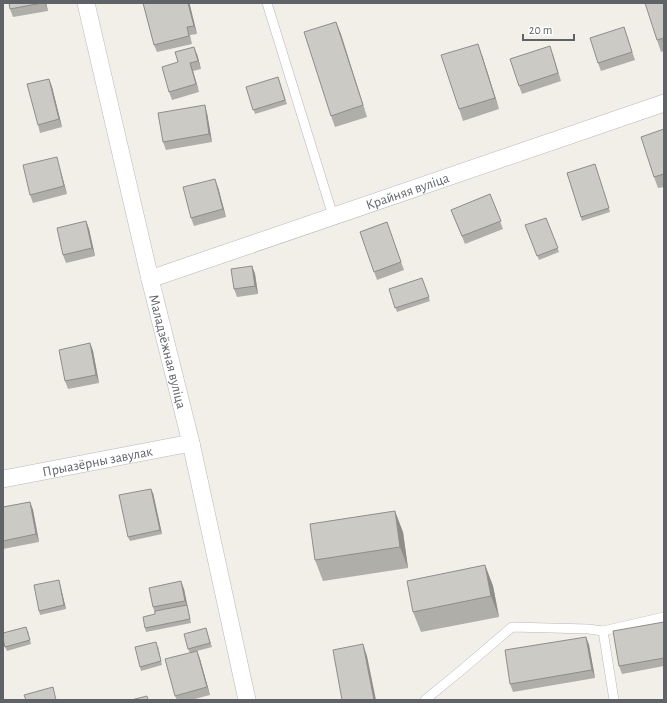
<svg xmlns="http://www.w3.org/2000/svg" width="667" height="703" viewBox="0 0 667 703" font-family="'Alegreya Sans',sans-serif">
	<rect width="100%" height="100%" fill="#f1efe8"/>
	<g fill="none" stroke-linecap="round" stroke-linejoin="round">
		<defs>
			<g id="lane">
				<path d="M267,3L333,216"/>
				<path d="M425,700L464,668L512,627L588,629L603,631"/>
				<path d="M614,700L603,631L664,617"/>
			</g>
			<g id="street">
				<path id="s1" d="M86,3L150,279L191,443L247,700"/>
				<path id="s2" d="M150,279L664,103"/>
				<path id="s3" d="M3,479L191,443"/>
			</g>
		</defs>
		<!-- lane casing -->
		<use href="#lane" stroke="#b5b8bc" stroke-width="10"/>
		<!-- street casing -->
		<use href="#street" stroke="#b5b8bc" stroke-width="18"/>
		<!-- lane -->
		<use href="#lane" stroke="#fff" stroke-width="9"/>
		<!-- street -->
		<use href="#street" stroke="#fff" stroke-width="17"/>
	</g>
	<!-- wall -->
	<g fill="#afaea9">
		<path d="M9,3H46L48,11L13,17L10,9Z"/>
		<path d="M143,3H189L197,34L190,35L192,44L157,52L154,45Z"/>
		<path d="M664,3V51L661,52L657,40Z"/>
		<path d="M336,22L367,117L335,127L331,116Z"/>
		<path d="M624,27L635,60L601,71L598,63Z"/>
		<path d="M197,54L201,69L193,71L199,92L172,100L169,92L178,62Z"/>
		<path d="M553,54L561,81L522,94L519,86Z"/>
		<path d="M482,55L499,109L463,121L459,109Z"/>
		<path d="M278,77L287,104L255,114L246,87Z"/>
		<path d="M49,79L52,87L62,127L40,133L38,125Z"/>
		<path d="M207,113L212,142L166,150L163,142Z"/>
		<path d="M664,129V187L658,188L654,177Z"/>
		<path d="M595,164L610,212L582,221L567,173Z"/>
		<path d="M59,165L67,194L33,203L30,195Z"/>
		<path d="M218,187L226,217L194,226L191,218Z"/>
		<path d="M490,194L503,229L465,244L451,210Z"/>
		<path d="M546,218L559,252L539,260L525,225Z"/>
		<path d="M86,221L89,229L95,256L66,263L63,255Z"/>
		<path d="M387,222L404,270L377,280L360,232Z"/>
		<path d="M252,266L255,274L258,294L237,297L234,289Z"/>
		<path d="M422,278L430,301L397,312L389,289Z"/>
		<path d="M90,343L93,351L99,383L68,389L65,381Z"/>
		<path d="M153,493L162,534L130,541L128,537Z"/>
		<path d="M30,502L33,510L39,542L3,549V507Z"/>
		<path d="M403,532L408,568L323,581L315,560Z"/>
		<path d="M485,565L493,586L499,617L421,632L413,612Z"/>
		<path d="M59,580L66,609L40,615L39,611Z"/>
		<path d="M184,589L191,623L146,632L145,628L155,614L153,607Z"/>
		<path d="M664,622V666L622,674L619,666Z"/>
		<path d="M206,628L212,647L197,651L200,659L210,695L191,700H177L175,696L190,653L188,649Z"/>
		<path d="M28,631L31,644L7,651L5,647Z"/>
		<path d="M586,637L589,645L595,678L513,692L510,684Z"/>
		<path d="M158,646L162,665L141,671L140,667Z"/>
	</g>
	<!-- shaded-wall -->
	<g fill="#8f8d8a">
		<path d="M45,3H46L48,11Z"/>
		<path d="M188,3H189L190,5L197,34L194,26Z"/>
		<path d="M336,22L341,34L367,117L363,105Z"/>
		<path d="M478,44L482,55L499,109L495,98Z"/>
		<path d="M194,47L197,54L201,69L198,61Z"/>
		<path d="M190,63L193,71L199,92L196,84Z"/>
		<path d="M49,79L52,87L62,127L59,119Z"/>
		<path d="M205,105L207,113L212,142L209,134Z"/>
		<path d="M57,157L59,165L67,194L64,186Z"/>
		<path d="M215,179L218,187L226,217L223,209Z"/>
		<path d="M86,221L89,229L95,256L92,248Z"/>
		<path d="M252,266L255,274L258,294L255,286Z"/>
		<path d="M90,343L93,351L99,383L96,375Z"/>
		<path d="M151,489L153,493L162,534L160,530Z"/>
		<path d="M30,502L33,510L39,542L36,534Z"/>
		<path d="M395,511L403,532L408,568L400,547Z"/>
		<path d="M485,565L493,586L499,617L491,596Z"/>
		<path d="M59,580L60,584L66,609L64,605Z"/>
		<path d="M181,581L184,589L188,609L185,601Z"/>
		<path d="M586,637L589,645L595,678L592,670Z"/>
		<path d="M363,644L367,656L376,700H374Z"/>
		<path d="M197,651L200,659L210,695L207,687Z"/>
	</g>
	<!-- building -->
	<g fill="#cccac5" stroke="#8f8d8a">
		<path d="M9,3H42L10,9Z"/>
		<path d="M143,3H188L194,26L187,27L189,36L154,45Z"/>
		<path d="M645,3H664V38L657,40Z"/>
		<path d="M336,22L363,105L331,116L304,32Z"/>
		<path d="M624,27L632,52L598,63L590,38Z"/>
		<path d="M478,44L495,98L459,109L441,55Z"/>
		<path d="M550,46L558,73L519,86L510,59Z"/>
		<path d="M194,47L198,61L190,63L196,84L169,92L162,67L178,62L175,52Z"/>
		<path d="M278,77L285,100L253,110L246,87Z"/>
		<path d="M49,79L59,119L38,125L27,84Z"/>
		<path d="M205,105L209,134L163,142L158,113Z"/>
		<path d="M664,129V174L654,177L641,137Z"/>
		<path d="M57,157L64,186L30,195L23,165Z"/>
		<path d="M595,164L609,208L581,217L567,173Z"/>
		<path d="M215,179L223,209L191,218L183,187Z"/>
		<path d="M490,194L501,221L462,236L451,210Z"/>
		<path d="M546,218L558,248L537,256L525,225Z"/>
		<path d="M86,221L92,248L63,255L57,228Z"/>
		<path d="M387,222L401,262L374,272L360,232Z"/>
		<path d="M252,266L255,286L234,289L231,269Z"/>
		<path d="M422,278L429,297L395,308L389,289Z"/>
		<path d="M90,343L96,375L65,381L59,350Z"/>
		<path d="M151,489L160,530L128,537L119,495Z"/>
		<path d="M30,502L36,534L3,541V507Z"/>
		<path d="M395,511L400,547L315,560L310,524Z"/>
		<path d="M485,565L491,596L413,612L407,581Z"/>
		<path d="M59,580L64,605L39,611L34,585Z"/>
		<path d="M181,581L185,601L153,607L149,588Z"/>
		<path d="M187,605L190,619L145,628L143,617L155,614V611Z"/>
		<path d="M664,622V658L619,666L613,631Z"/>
		<path d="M26,627L30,640L5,647L3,639V633Z"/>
		<path d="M206,628L210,643L188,649L184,634Z"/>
		<path d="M586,637L592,670L510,684L505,650Z"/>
		<path d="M156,642L161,661L140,667L135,647Z"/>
		<path d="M363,644L374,700H342L333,650Z"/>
		<path d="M197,651L207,687L175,696L165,659Z"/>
		<path d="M53,687L56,700H26L24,695Z"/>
		<path d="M147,696L148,700H131Z"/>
	</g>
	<g text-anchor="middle" stroke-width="3.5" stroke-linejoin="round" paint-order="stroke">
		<!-- street labels -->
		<g font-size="14" fill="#5f6368" stroke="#fff">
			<text dy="5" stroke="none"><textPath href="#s2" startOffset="272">Крайняя вуліца</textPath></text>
			<text dy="5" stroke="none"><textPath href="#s1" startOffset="358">Маладзёжная вуліца</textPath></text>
			<text dy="5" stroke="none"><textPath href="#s3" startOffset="96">Прыазёрны завулак</textPath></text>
		</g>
	</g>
	<!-- border -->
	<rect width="667" height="703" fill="none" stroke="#5f6368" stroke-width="8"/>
	<!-- scale -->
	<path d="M523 34v6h51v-6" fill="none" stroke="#5f6368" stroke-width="2"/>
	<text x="529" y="34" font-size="12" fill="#5f6368" stroke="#ffffff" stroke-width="3" paint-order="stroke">20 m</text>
</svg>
